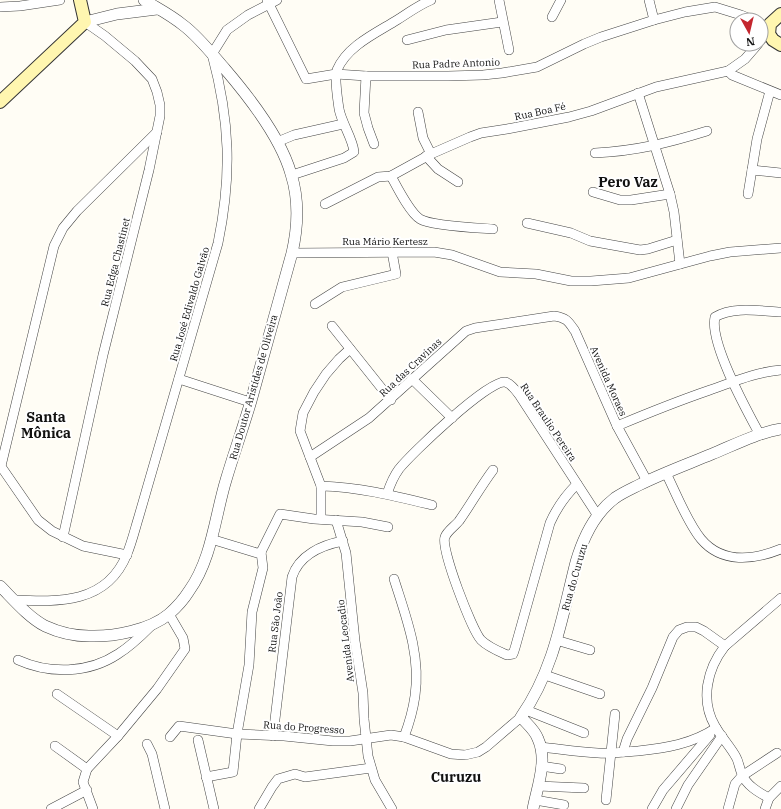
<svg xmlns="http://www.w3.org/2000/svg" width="781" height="809" viewBox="0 0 781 809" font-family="'IBM Plex Serif',serif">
	<rect width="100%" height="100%" fill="#fffdf5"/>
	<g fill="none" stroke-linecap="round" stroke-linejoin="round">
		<defs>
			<g id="minor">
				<path d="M267,0L306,79L336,74L366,76H448L483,75L502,73L537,67L584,44L601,37L654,20L685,12L715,7L741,15L753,20"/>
				<path d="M499,0L509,50"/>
				<path d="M649,0L654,20"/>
				<path d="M0,7L20,6L60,0"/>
				<path d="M552,17L561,0"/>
				<path d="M761,24L769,29L761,40"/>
				<path d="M407,40L446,30L502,22"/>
				<path d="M728,71L732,75L781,95"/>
				<path d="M366,76L364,113L368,128L374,144"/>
				<path d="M638,93L670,194L674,212L680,264"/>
				<path d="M418,112L423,138L431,154"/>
				<path d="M277,142L294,135L343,124"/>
				<path d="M595,153C636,151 668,143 707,131"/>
				<path d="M426,156L438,169L458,182"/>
				<path d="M752,170L781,173"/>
				<path d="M292,175L344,158L354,152C353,139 342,124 339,109C338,101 334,78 337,70C347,46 376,33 397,20C408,13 419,5 431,0"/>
				<path d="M391,176C397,187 410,213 420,219C431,226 478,228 493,229"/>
				<path d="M593,192L620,200H631L670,194"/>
				<path d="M748,194L757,139L770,91"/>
				<path d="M325,204L378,177L391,176L431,154L470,137L481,133L507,129L569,117L591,111L656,87L728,71L745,59L758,44"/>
				<path d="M527,223L571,233L590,241L640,250L648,249L677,240"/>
				<path d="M292,253L434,252L452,255L500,272L536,274L571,281H591L629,278L710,256L730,252L781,248"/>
				<path d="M315,304L342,287L396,274L392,252"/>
				<path d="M332,326L391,400"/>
				<path d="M179,379L250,402"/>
				<path d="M412,379L452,418"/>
				<path d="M617,426C648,413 678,401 710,390C733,382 756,372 781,370"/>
				<path d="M760,435C747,411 709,343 715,317C733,306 760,311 781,312"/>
				<path d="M310,457L369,418L466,331L475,328L554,316C567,318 568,321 575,331L617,426L647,481"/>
				<path d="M0,465L38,520L52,531L83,546L127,555"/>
				<path d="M1,466L54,246L63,228L77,211L157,132"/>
				<path d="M493,470C481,486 471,504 459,521C455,526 447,531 445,537C440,548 472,630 481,640C488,647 498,651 507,655L513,654L515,648L550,523C557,507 565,496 577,484"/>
				<path d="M666,473C676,493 687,522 701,539C722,564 754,560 781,549"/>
				<path d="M321,486C359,487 395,496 432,505"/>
				<path d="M387,494C390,485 393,477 399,469C411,454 488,380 505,382C511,383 517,392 520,396L598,516"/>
				<path d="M321,519V486L300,431L303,413L314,392L326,374L339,359L350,349"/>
				<path d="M336,520L346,553L355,641L363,693L364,719L368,756L375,780L392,809"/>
				<path d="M63,537L103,355L149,170L160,116V105L157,92L152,79L135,61L105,36L85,22"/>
				<path d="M211,539L257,553L261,552"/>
				<path d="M261,552L280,514L314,519L362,522L388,527"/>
				<path d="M394,579C406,617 421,655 415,696C413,710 409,724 404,737"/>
				<path d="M14,600C59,602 107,604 127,554C132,542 135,529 139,516L218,243C232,175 230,121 212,54L227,30L248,15L277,0"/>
				<path d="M556,640L590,650"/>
				<path d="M18,660C49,674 88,674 118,654C131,646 141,636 151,626"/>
				<path d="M545,675L600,694"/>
				<path d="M57,694L118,736"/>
				<path d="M526,710L584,733"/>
				<path d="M273,736L292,577C299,555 322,545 343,541"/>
				<path d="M170,737L179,726L237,734L284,736L333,741H350L391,735L404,737L451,754L465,755L478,752L486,747L521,717"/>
				<path d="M198,740L214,809"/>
				<path d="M147,744L152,754L165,809"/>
				<path d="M55,746L87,769"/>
				<path d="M541,747C560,749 579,752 598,753C612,754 625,752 638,751C666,748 692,744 716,728"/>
				<path d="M623,752L627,739L652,688L673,637L679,630L687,627H696L704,631L725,646"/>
				<path d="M541,766L561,769"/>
				<path d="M206,777L233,772L237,734L249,665L252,612L263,568L261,552"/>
				<path d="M538,786L584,788"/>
				<path d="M769,798C758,792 746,785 742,774C739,768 739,762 736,757C730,746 721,737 715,726C700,700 707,669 725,646L781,598"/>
				<path d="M535,800L564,805"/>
				<path d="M606,800L615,714"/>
				<path d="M51,809L87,790"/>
				<path d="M93,809L83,782L87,769L118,736L157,689L185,649L183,638L169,614"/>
				<path d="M259,809L272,787L278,779L295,774L305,777L371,768"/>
				<path d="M652,809L663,790L710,735"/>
				<path d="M676,809L688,785L722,736"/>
				<path d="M728,809L735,784L742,776L777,753"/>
				<path d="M765,809L769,798L781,786"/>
			</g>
			<g id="tertiary">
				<path d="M85,22L117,14L157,9"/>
				<path d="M0,586C13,599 28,617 45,626C58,632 75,636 89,636C114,637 150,630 169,614C177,607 184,599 189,591C212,559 215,516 226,480C234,453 243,428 251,401C265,352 278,302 292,253C298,227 299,199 291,174C281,138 249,97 225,69C212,54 198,36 183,25C171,15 157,8 144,0"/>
				<path d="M533,809C537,787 548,761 538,739C535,730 527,724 521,717C554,670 562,617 576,562C583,538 595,513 615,498C622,493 631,489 639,485C663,473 688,464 712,454C734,445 757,433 781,429"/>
			</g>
			<g id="secondary">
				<path d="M781,14L770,24L769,34L773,40L781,45"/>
				<path d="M0,102L85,22L80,0"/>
			</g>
		</defs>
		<!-- minor casing -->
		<use href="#minor" stroke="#444" stroke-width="10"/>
		<!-- tertiary casing -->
		<use href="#tertiary" stroke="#444" stroke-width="12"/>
		<!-- secondary casing -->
		<use href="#secondary" stroke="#333" stroke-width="14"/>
		<!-- minor -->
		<use href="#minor" stroke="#fff" stroke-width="9"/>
		<!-- tertiary -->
		<use href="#tertiary" stroke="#fff" stroke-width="11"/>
		<!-- secondary -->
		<use href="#secondary" stroke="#fff6b0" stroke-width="12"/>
	</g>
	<g text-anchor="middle" stroke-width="4" stroke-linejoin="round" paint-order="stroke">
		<!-- street labels -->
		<g font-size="10" fill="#111" stroke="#fff">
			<text transform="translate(456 63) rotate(-2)" y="4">Rua Padre Antonio</text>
			<text transform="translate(540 111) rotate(-12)" y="4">Rua Boa Fé</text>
			<text x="385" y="245">Rua Mário Kertesz</text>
			<text transform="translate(115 262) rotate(-76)" y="4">Rua Edga Chastinet</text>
			<text transform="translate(189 304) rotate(-74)" y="4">Rua José Edivaldo Galvão</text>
			<text transform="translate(410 367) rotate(-43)" y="4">Rua das Cravinas</text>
			<text transform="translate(609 381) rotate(66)" y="4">Avenida Moraes</text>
			<text transform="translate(253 387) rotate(-74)" y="4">Rua Doutor Aristídes de Oliveira</text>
			<text transform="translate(549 422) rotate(56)" y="4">Rua Braulio Pereira</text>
			<text transform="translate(574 577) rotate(-74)" y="4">Rua do Curuzu</text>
			<text transform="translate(275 622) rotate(-83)" y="4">Rua São João</text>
			<text transform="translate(345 641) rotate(-97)" y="4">Avenida Leocadio</text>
			<text transform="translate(304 727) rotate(4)" y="4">Rua do Progresso</text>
		</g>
		<!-- district labels -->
		<g font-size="14" font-weight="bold" fill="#111" stroke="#fff">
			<text x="628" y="187">Pero Vaz</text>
			<text x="46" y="422">Santa<tspan x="46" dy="16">Mônica</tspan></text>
			<text x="456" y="782">Curuzu</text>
		</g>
	</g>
	<!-- north arrow -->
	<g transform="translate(749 32) rotate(172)"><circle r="19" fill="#ffffff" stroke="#a0a0a0"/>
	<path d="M0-3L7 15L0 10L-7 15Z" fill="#c4262e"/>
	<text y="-6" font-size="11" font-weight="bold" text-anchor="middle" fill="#111111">N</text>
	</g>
</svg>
